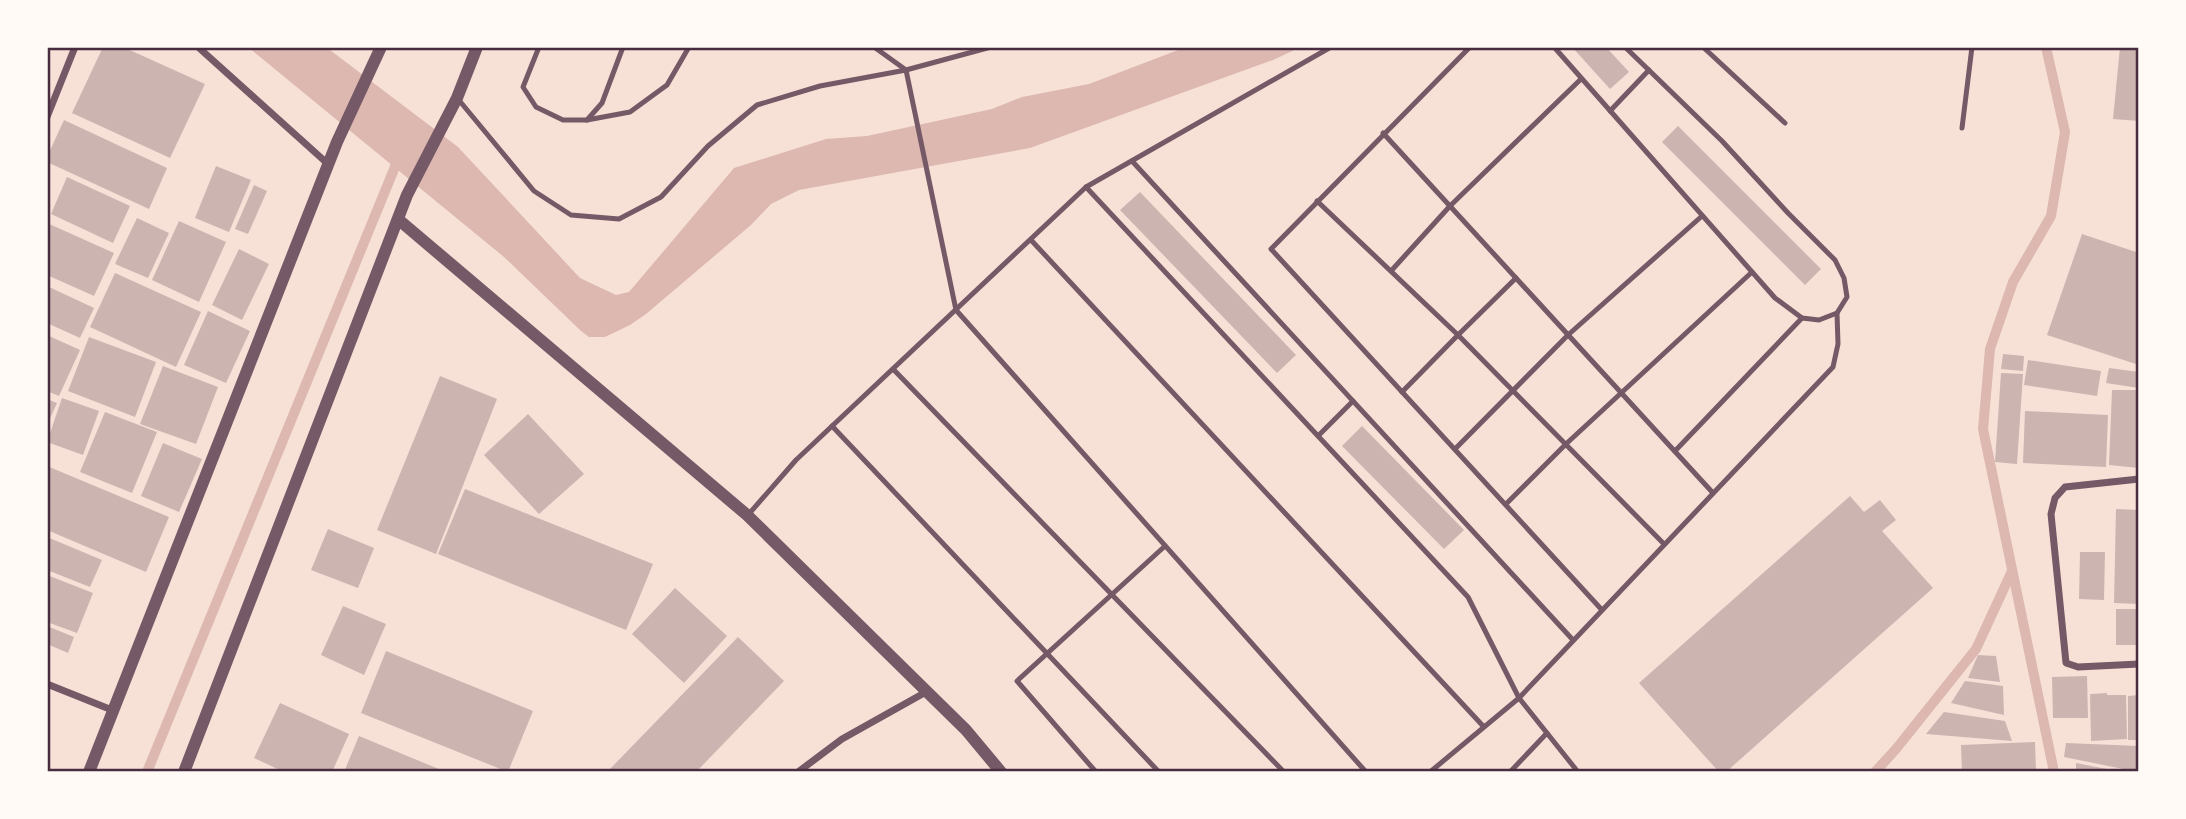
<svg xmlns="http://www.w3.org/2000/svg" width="2186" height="819" viewBox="0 0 2186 819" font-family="'Alegreya Sans',sans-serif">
	<rect width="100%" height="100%" fill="#f7e1d7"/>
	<!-- water -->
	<path fill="#dcb8b0" d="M248,47H326L458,147L580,278L616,295L629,292L734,168L826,139L867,136L992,109L1022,97L1089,84L1186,47H1301L1273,60L1030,148L799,190L771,204L751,225L646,314L630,325L605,337H589L581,331L504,257Z"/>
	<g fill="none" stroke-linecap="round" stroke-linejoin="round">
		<!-- stream -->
		<g stroke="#dcb8b0" stroke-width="10">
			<path d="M2046,47L2065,132L2051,216L2013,282L1990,349L1983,429L2054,772"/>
			<path d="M147,772L399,157"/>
			<path d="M1875,772L1896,749L1976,649L2012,571"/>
		</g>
	</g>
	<!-- building -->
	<g fill="#ccb4b1">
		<path d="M103,47H123L205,84L170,158L72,113Z"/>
		<path d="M1572,47H1606L1629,72L1610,89Z"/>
		<path d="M2120,47H2139V121L2113,119Z"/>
		<path d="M64,120L167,168L149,209L47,162V157Z"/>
		<path d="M1678,126L1821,269L1805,285L1662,142Z"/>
		<path d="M216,166L251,180L229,232L195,218Z"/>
		<path d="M67,177L130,206L113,243L51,214Z"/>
		<path d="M254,185L267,191L248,234L235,229Z"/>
		<path d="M1140,192L1296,355L1277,373L1120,210Z"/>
		<path d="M137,218L169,233L148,278L115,264Z"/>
		<path d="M179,221L226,242L199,302L152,280Z"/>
		<path d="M47,223L114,253L94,296L47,275Z"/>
		<path d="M2082,234L2139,253V365L2047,335Z"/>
		<path d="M239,249L269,264L242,320L212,305Z"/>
		<path d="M115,273L201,312L176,367L90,327Z"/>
		<path d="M47,286L94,308L80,338L47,323Z"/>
		<path d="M208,311L250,331L226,383L184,365Z"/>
		<path d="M47,335L80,350L59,396L47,391Z"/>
		<path d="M89,337L156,362L135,417L68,391Z"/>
		<path d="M2003,354L2024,356L2023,371L2001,369Z"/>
		<path d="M2028,360L2101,371L2097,396L2024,385Z"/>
		<path d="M163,366L218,387L196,444L140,424Z"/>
		<path d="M2109,368L2139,372V388L2106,383Z"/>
		<path d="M2001,373L2023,374L2017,464L1995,462Z"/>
		<path d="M440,376L497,399L436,554L377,530Z"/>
		<path d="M2112,390H2139V468L2109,465Z"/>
		<path d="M62,398L99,411L83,455L47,442Z"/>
		<path d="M47,399L57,403L47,425Z"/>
		<path d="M2025,411L2108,415L2106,467L2023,463Z"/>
		<path d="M105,412L157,432L132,493L80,472Z"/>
		<path d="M528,414L584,474L539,514L484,455Z"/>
		<path d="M1362,426L1464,530L1444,549L1342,446Z"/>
		<path d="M163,443L202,459L179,512L141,496Z"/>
		<path d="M47,466L169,517L146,572L47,530Z"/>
		<path d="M465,489L653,564L626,630L438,554Z"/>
		<path d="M1850,496L1864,512L1880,500L1896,520L1882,531L1933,588L1726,772H1719L1639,683Z"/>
		<path d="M2116,509L2139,510V604L2114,603Z"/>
		<path d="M328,529L374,548L358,588L311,570Z"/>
		<path d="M47,537L102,560L90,587L47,570Z"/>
		<path d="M2080,552H2105L2104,600L2079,599Z"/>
		<path d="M47,575L93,593L77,633L47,622Z"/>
		<path d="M675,588L727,636L684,683L632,634Z"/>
		<path d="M343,606L386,624L364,675L321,655Z"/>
		<rect x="2116" y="609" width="23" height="36"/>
		<path d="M47,626L74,637L68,653L47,644Z"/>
		<path d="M738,637L784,681L696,772H611L609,770Z"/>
		<path d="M386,651L533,711L508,772L361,713Z"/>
		<path d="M1978,655L1996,656L2000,682L1968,678Z"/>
		<path d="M2087,676L2088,718H2053L2052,677Z"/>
		<path d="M1965,681L2003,686L2004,715L1951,703Z"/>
		<path d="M2107,693V695H2126L2127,739L2091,741L2090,694Z"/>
		<path d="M2139,695V740H2128V696Z"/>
		<path d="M280,703L349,734L332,772H284L254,758Z"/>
		<path d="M1944,712L2005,721L2012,741L1926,734Z"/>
		<path d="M359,736L446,772H344Z"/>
		<path d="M2035,742L2036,772H1962L1961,745Z"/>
		<path d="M2066,743L2139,746L2138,772L2064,757Z"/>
		<path d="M2076,763L2112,770V772H2076Z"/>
	</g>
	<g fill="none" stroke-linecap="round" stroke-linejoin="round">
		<!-- service -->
		<g stroke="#755966" stroke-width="5">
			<path d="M539,47L523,87L536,107L563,120H587L602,103L623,47"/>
			<path d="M874,47L906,70L991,47"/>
			<path d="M1470,47L1271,249L1602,610"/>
			<path d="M1554,47L1775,298L1802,318L1819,320L1837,313L1847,297L1844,278L1835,260L1788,213L1722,141L1625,47"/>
			<path d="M1703,47L1785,123"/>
			<path d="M458,99L534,191L571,215L619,219L661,197L708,146L757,105L820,86L906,70L956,310L1366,772"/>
			<path d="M1610,111L1649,70"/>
			<path d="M587,120L630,112L667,85L689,47"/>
			<path d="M1962,128L1972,47"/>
			<path d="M1383,133L1713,493"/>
			<path d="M1132,161L1573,640"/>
			<path d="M1086,187L1331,47"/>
			<path d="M1317,201L1458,335L1402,392"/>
			<path d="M1031,240L1484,727"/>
			<path d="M1391,271L1450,206L1581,79"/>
			<path d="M1516,278L1458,335L1664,544"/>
			<path d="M893,369L1284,772"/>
			<path d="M832,426L1159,772"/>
			<path d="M1318,436L1353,401"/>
			<path d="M1455,449L1568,335L1702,216"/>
			<path d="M1675,451L1802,318"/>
			<path d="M1506,504L1566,444L1752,272"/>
			<path d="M748,515L796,460L1086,187L1468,597L1519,698L1578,772"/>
			<path d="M1096,772L1017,681L1165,546"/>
			<path d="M1430,772L1519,698L1833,367L1838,344L1837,313"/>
			<path d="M1510,772L1547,733"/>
		</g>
		<!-- minor -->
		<g stroke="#755966" stroke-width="7">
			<path d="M198,47L328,164"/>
			<path d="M47,117L75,47"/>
			<path d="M2139,479L2065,487L2055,498L2051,514L2066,663L2078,667L2139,664"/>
			<path d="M47,684L112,710"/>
			<path d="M798,772L842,739L926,692"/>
		</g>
		<!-- tertiary -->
		<g stroke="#755966" stroke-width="12">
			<path d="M399,220L747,515L966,730L1001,772"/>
			<path d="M89,772L337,142L381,47"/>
			<path d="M184,772L407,195L457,98L477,47"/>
		</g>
	</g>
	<!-- border -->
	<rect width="2186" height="819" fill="none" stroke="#fffaf5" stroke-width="98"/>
	<rect x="49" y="49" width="2088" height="721" fill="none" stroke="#4a2c40" stroke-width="2.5"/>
</svg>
